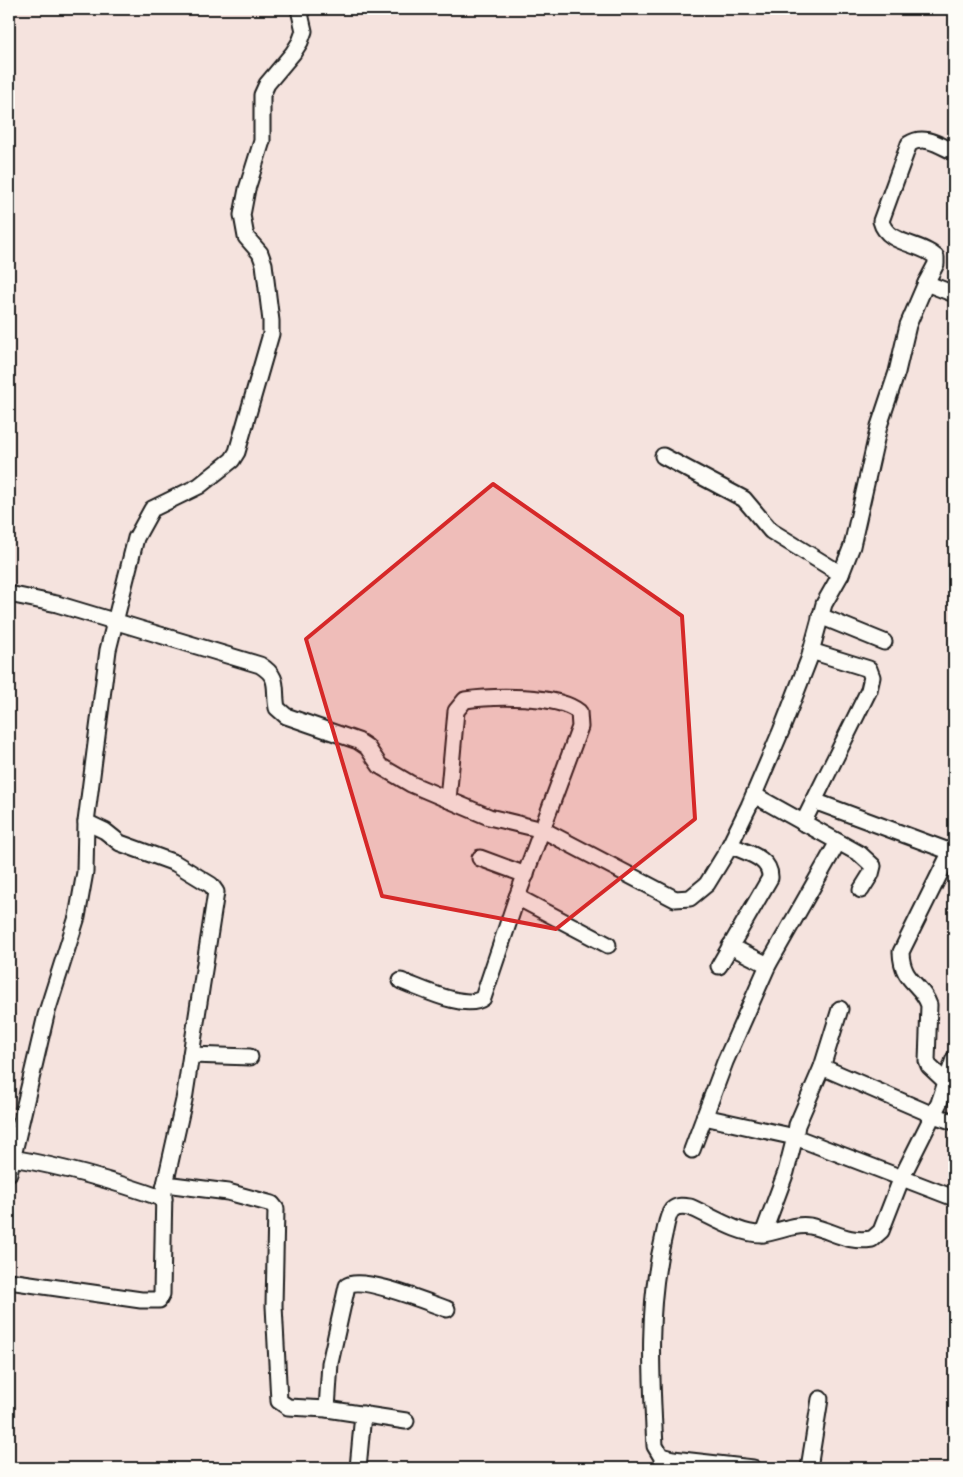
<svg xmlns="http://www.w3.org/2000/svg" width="963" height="1477" viewBox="0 0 963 1477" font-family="Pangolin,sans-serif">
	<rect width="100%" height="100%" fill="#f5e3de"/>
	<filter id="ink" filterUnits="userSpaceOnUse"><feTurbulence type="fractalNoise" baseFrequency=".02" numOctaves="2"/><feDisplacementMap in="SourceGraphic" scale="10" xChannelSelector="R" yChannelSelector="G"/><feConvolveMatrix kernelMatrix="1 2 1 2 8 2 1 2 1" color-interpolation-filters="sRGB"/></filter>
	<g filter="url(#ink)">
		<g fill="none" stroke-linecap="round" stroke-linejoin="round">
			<defs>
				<g id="minor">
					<path d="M926,283L936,264V257C920,242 887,245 881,221L909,144C924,134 939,145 954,152"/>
					<path d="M663,456L744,499L771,531L841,574"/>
					<path d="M9,594L57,604L260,665C281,678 273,688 277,708L286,716L358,741L367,747L380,766L411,784L489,817L543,830L675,899L690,898L707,884L726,853L749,806L781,731L809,659L824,604L841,574L852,546L879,426L897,372L908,325L926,283L954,294"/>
					<path d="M820,616L884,642"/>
					<path d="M754,795L860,854L873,866L871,874L861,890"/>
					<path d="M814,801L954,853"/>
					<path d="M803,823L869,690L872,677L869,669L811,651"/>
					<path d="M480,858L526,875"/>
					<path d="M517,897L608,945"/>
					<path d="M730,946L768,965"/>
					<path d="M719,966L770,878C771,857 746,853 730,845"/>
					<path d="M401,981C421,988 466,1011 483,998L517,897L580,727L579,712C558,694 492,696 465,700L456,711L448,800"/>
					<path d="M840,1009L822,1067L797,1125L795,1137L954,1198"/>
					<path d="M191,1055L250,1057"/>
					<path d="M822,1067L933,1115L954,1122"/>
					<path d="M946,1082L929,1066L927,1061L929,1005C921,982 902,983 901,952L951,851"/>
					<path d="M704,1117L795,1137L786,1172L763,1234"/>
					<path d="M692,1150L725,1062L768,965L838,842"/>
					<path d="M12,1158C65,1167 114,1181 164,1199"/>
					<path d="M9,1173L46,1015L77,917L85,872L86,822L108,650L136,538L152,509L199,486L232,460L237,452L271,334V321L264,264L260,253L246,237L242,215L247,189L262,141V95L267,84L293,53L300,42L304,31L299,9"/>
					<path d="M165,1184L228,1192L272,1204L276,1209L274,1306L279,1401L288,1407L327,1409L406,1421"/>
					<path d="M9,1281L141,1300H159L162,1294L164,1189L184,1100L216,892L211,885L175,863L120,843L105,831L86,822"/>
					<path d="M327,1409L330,1363L347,1286C361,1275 429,1303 447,1309"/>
					<path d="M358,1468L363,1414"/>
					<path d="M753,1468L673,1459L661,1456L655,1446C651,1375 647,1304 664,1235C666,1227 667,1216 672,1210C677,1205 684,1206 690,1207C711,1216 738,1234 761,1234C778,1233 793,1223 810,1226C834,1231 846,1243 872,1239L881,1231L902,1177L939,1103L954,1059"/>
					<path d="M809,1468L820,1399"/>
				</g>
			</defs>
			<!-- minor casing -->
			<use href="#minor" stroke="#1c1c1c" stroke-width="19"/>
			<!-- minor -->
			<use href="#minor" stroke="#fdfcf7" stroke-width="15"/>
		</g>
	</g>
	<!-- marked area -->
	<path fill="#d62828" fill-opacity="0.2" stroke="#d62828" stroke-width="4" stroke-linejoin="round" d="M493,484L682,616L695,819L556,929L382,896L306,639Z"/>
	<!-- margin -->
	<rect width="963" height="1477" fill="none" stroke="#fdfcf7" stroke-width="30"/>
	<rect x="15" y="15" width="933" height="1447" fill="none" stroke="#1c1c1c" stroke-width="2" filter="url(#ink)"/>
</svg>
